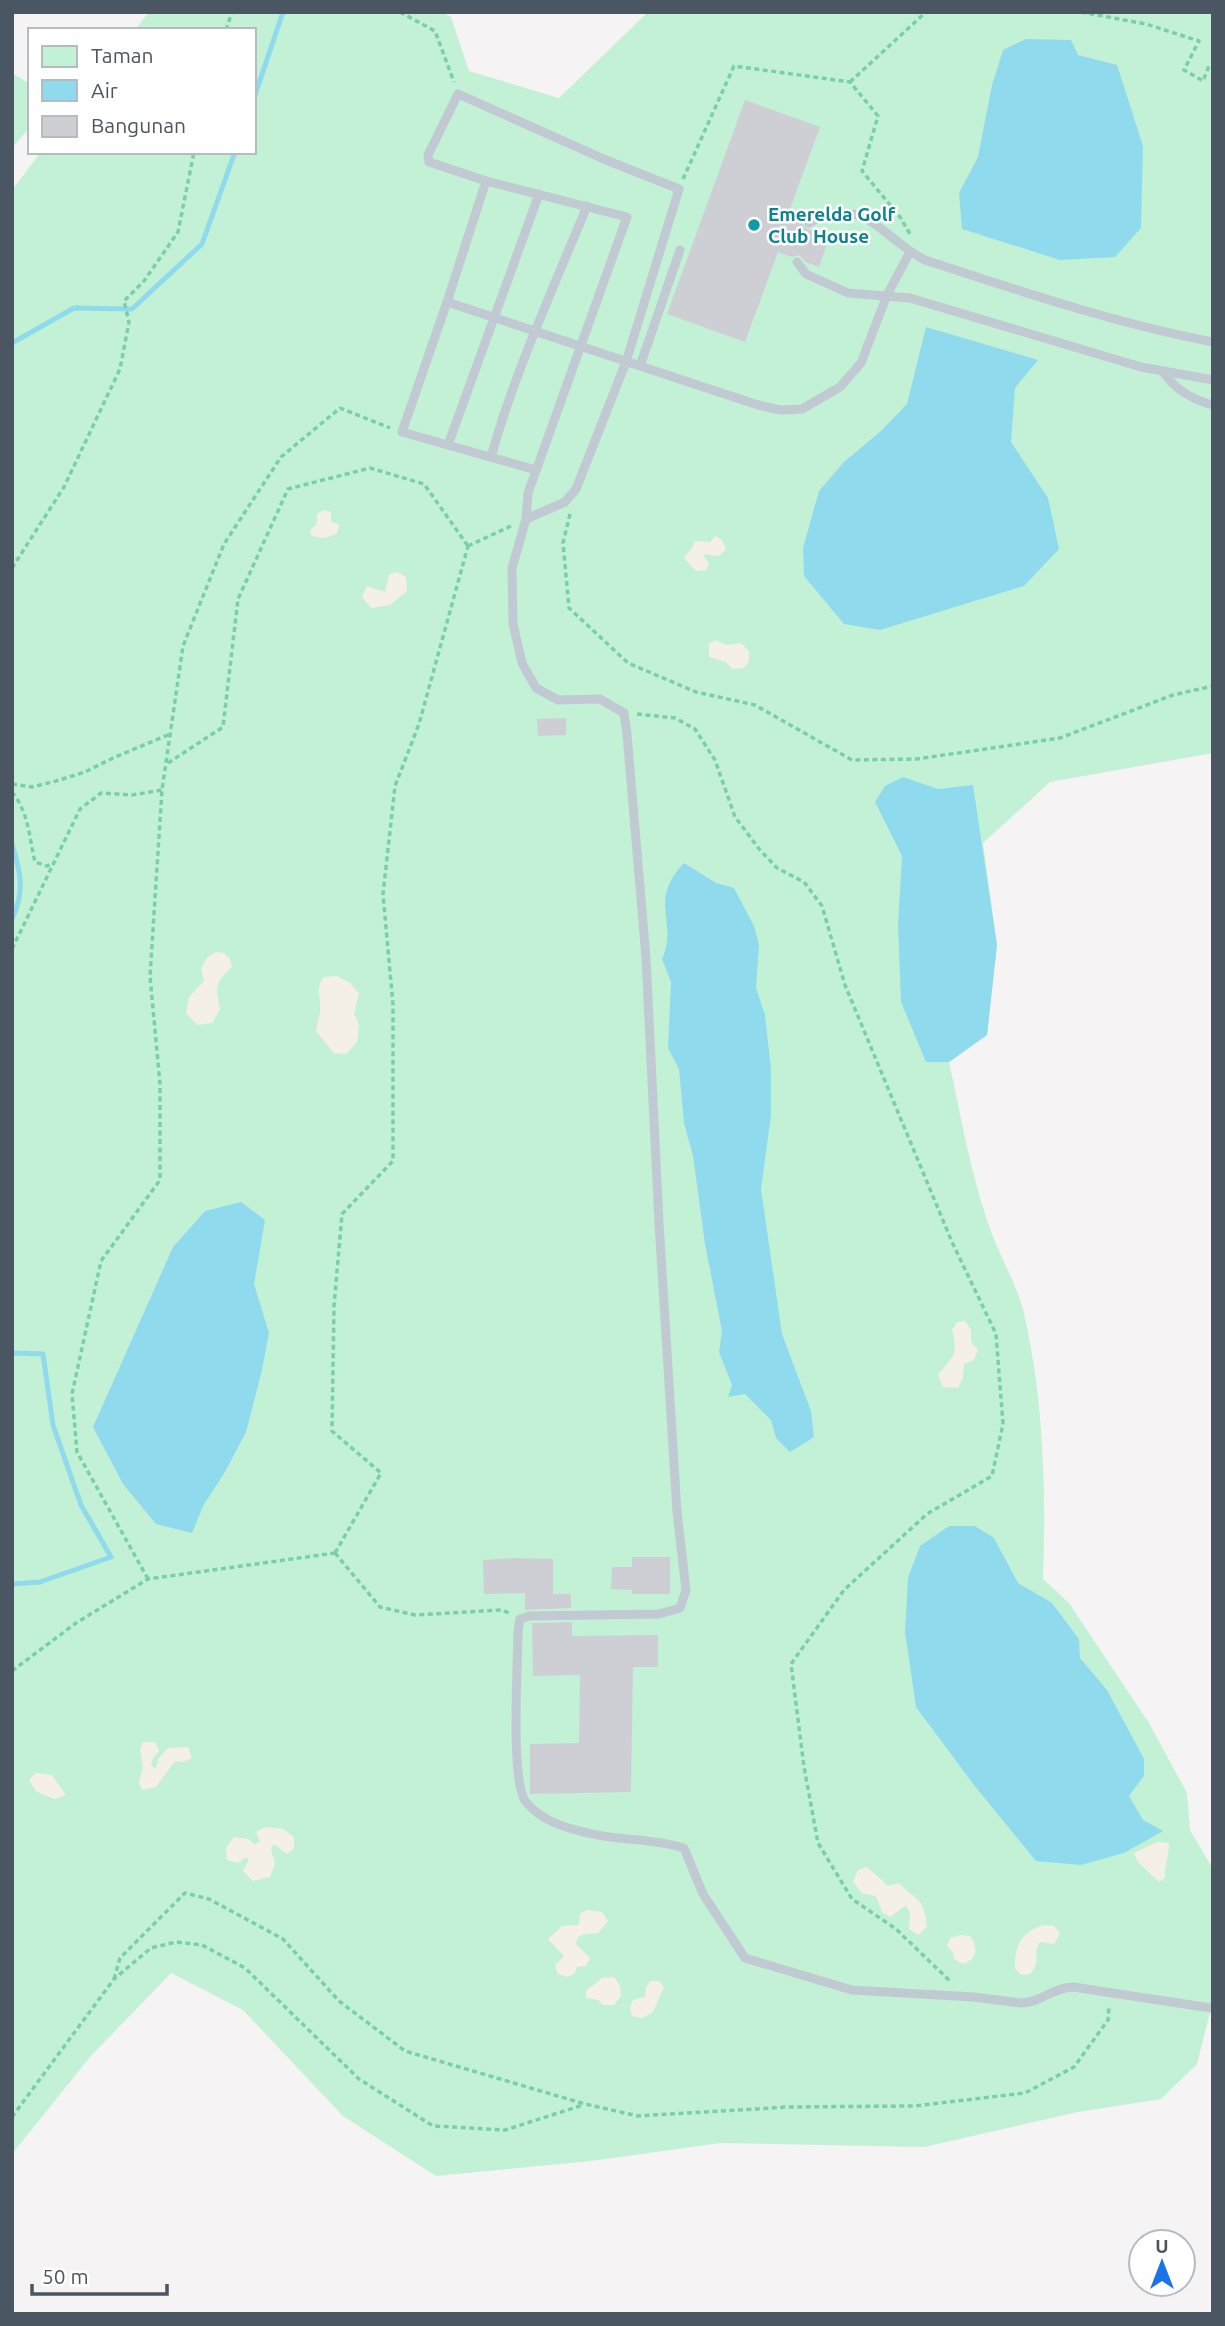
<svg xmlns="http://www.w3.org/2000/svg" width="1225" height="2326" viewBox="0 0 1225 2326" font-family="Ubuntu,sans-serif">
	<rect width="100%" height="100%" fill="#f5f3f3"/>
	<!-- green -->
	<g fill="#c3f1d5">
		<path d="M149,12H441L451,17L469,71L559,98L648,12H1213V753L1050,782L983,843L997,945L987,1035L949,1062C961,1116 970,1171 988,1223C998,1254 1019,1287 1025,1318C1044,1403 1046,1492 1043,1579L1069,1603L1149,1723L1187,1793L1190,1830L1213,1869V1985L1211,2008L1197,2064L1161,2099L1078,2112L924,2147L720,2143L591,2161L436,2176L343,2116L243,2010L171,1973L90,2057L12,2154V190L41,152H254V30H135Z"/>
		<path d="M12,73L30,84V127L12,148Z"/>
	</g>
	<!-- sand -->
	<g fill="#f5f0e5">
		<path d="M324,510L331,512V522L339,524L337,534L324,538L312,536L310,530L317,524V514Z"/>
		<path d="M715,536L722,540L726,549L719,556L703,554L709,564L706,570L696,571L684,558L692,548L695,541L710,542Z"/>
		<path d="M397,572L406,577L407,591L390,605L371,608L362,597L367,586L385,592L389,575Z"/>
		<path d="M715,640L727,645L741,643L749,651V661L744,668L732,669L726,662L709,657V644Z"/>
		<path d="M216,952L224,953L230,959L232,967C215,982 215,987 220,1009L212,1023L197,1025L186,1013L189,997L204,981L201,968L207,958Z"/>
		<path d="M337,976L350,983L359,994L354,1013L359,1026L357,1042L346,1054L334,1053L316,1031C317,1024 319,1019 320,1012C322,999 314,988 324,977Z"/>
		<path d="M965,1321L971,1330V1342L978,1350L974,1360L964,1364L963,1377L958,1388L943,1387L938,1375C953,1355 959,1357 952,1330L957,1322Z"/>
		<path d="M143,1742H155L159,1751L153,1758L151,1765L156,1769L158,1759L168,1748L188,1747L192,1758L183,1762L175,1761L156,1787L142,1790L139,1783L143,1766L140,1749Z"/>
		<path d="M35,1773L52,1775L66,1795L54,1799L36,1791L29,1780Z"/>
		<path d="M265,1827L283,1829L294,1837V1848L287,1854L274,1844L271,1849L275,1864L270,1877L253,1881L243,1871L249,1860L246,1857L238,1863L227,1860L226,1848L234,1837L248,1839L254,1844L260,1842L256,1832Z"/>
		<path d="M1157,1842L1169,1843C1169,1857 1164,1865 1165,1878L1159,1882L1138,1862L1134,1853Z"/>
		<path d="M867,1867L888,1886L899,1883C917,1903 924,1895 927,1927L918,1935L909,1929L910,1913L906,1905L890,1917L882,1912L876,1896L862,1893L853,1882L858,1870Z"/>
		<path d="M587,1910L602,1912L608,1921L598,1933L584,1934L578,1937L576,1944L590,1958L586,1966L577,1967L574,1974L567,1977L558,1974L555,1965L564,1956L548,1939L562,1926L579,1925L580,1914Z"/>
		<path d="M1044,1925L1054,1926L1060,1933L1054,1944L1040,1942C1031,1953 1043,1959 1030,1974L1021,1975L1015,1968C1014,1946 1022,1931 1044,1925Z"/>
		<path d="M961,1935L970,1936C979,1948 977,1959 963,1964L954,1959L953,1952L947,1946L950,1938Z"/>
		<path d="M614,1977L620,1986L621,1996L614,2005H603L598,2000L586,1998V1991L602,1978Z"/>
		<path d="M651,1981H659L664,1987L653,2012L642,2018L632,2016L630,2008L633,2000L645,1997L646,1987Z"/>
	</g>
	<!-- water -->
	<g fill="#90daee">
		<path d="M1026,39L1071,40L1078,55L1117,65L1143,146L1141,228L1115,257L1060,260L962,229L959,193L978,157L992,85L1003,50Z"/>
		<path d="M926,327L1038,360L1015,388L1011,442L1048,498L1059,549L1024,586L880,630L844,624L804,576L803,548L819,491L844,462L881,431L907,404Z"/>
		<path d="M903,777L938,789L973,785L997,945L987,1035L949,1062H926L901,1002L898,924L902,856L875,802L885,786Z"/>
		<path d="M684,863L716,883L734,888L754,926L759,945L756,988L765,1015L771,1069V1115L761,1189L782,1334L811,1411L814,1437L790,1452L776,1438L771,1420L745,1394L728,1397L732,1385L719,1352L722,1331L705,1244L693,1156L684,1123L679,1069L668,1048L671,982L662,959C679,922 647,902 684,863Z"/>
		<path d="M241,1202L265,1220L254,1284L269,1333L262,1370L246,1432L225,1472L203,1506L192,1533L156,1524L123,1484L93,1427L173,1247L205,1211Z"/>
		<path d="M949,1526H975L994,1538L1018,1583L1052,1603L1079,1639L1080,1658L1107,1690L1144,1759V1776L1129,1796L1143,1820L1163,1831L1124,1853L1081,1865L1036,1861L974,1785L916,1707L905,1632L908,1578L920,1546Z"/>
	</g>
	<g fill="none" stroke-linecap="round" stroke-linejoin="round">
		<!-- stream -->
		<g stroke="#90daee" stroke-width="5">
			<path d="M254,98L283,12"/>
			<path d="M12,343L74,308L132,309L202,244L235,152"/>
			<path d="M12,844C21,873 25,892 12,919"/>
			<path d="M12,1353L43,1354L53,1425L81,1505L111,1557L40,1582L12,1584"/>
		</g>
	</g>
	<!-- building -->
	<g fill="#cdcfd5">
		<path d="M745,100L820,127L787,217L802,223L808,230L816,228L831,233L819,267L806,262L799,255L792,257L778,252L745,342L667,314Z"/>
		<path d="M566,718V735L538,736L537,719Z"/>
		<path d="M632,1557H670V1594H632V1590L611,1589L612,1567H632Z"/>
		<path d="M516,1558L553,1559V1594H571V1608L525,1610V1593L484,1594L483,1560Z"/>
		<path d="M572,1622V1636L658,1635V1667H633L631,1792L530,1794V1744L579,1743L580,1675L533,1676L532,1623Z"/>
	</g>
	<g fill="none" stroke-linecap="round" stroke-linejoin="round">
		<!-- path -->
		<g stroke="#7ad0a6" stroke-width="3.5" stroke-dasharray="5 3.5" stroke-linecap="butt">
			<path d="M400,12L435,31L454,82"/>
			<path d="M1081,12L1146,24L1199,41L1184,70L1203,81L1209,66L1213,68"/>
			<path d="M226,30L232,12"/>
			<path d="M850,82L926,12"/>
			<path d="M683,179L734,66L850,82L878,116L862,171L900,217L910,234"/>
			<path d="M570,514L563,543L569,608L628,663L696,692L755,705L852,760L917,759L1060,738L1173,695L1213,686"/>
			<path d="M468,546L511,526"/>
			<path d="M12,568L64,487L120,369L129,322L124,301L144,281L178,232L194,152"/>
			<path d="M637,714L675,718L695,729L715,760L735,817L760,850L777,868L804,882L822,906L845,985L952,1242L996,1334L1003,1424L992,1476L927,1514L844,1590L791,1664L804,1767L818,1843L852,1899L896,1929L951,1982"/>
			<path d="M168,763L223,727L238,599L288,489L370,468L424,484L468,546"/>
			<path d="M12,784L32,787L56,781L85,772L113,758L170,734"/>
			<path d="M12,792C29,813 29,837 35,862L47,866L54,863"/>
			<path d="M12,949L80,809L101,793L132,795L162,790"/>
			<path d="M335,1553L381,1473L332,1431L334,1306L342,1214L393,1161V1005L383,894L395,786L419,724L468,546"/>
			<path d="M335,1553L380,1607L415,1615L502,1610L509,1613"/>
			<path d="M148,1579L77,1452L72,1394L101,1261L160,1180V1084L150,976L162,790L183,646L224,544L281,457L340,408L390,428"/>
			<path d="M12,1671L76,1623L148,1579L335,1553"/>
			<path d="M114,1979L120,1958L185,1893L209,1899L283,1939L339,2001L405,2051L585,2104L638,2116L787,2107L915,2106L1025,2093L1074,2067L1108,2020L1109,2005"/>
			<path d="M12,2117L114,1979L151,1948L176,1942L202,1945L245,1968L359,2079L433,2126L505,2130L583,2105"/>
		</g>
		<!-- lane -->
		<g stroke="#c1cad2" stroke-width="9">
			<path d="M486,181L447,302L402,432L536,470"/>
			<path d="M809,223C863,192 883,239 925,260C1020,291 1114,323 1213,342"/>
			<path d="M797,262L806,274L848,293L910,298L1141,367L1213,380"/>
			<path d="M447,302L758,405L780,410L802,409L840,387L861,363L887,295L910,252"/>
			<path d="M640,366L680,250"/>
			<path d="M1163,372C1175,389 1193,400 1213,405"/>
			<path d="M448,445L539,194"/>
			<path d="M491,457C515,371 553,289 587,206"/>
			<path d="M526,519L565,502L576,489L626,362L679,189L606,160L458,94L428,155L429,162L486,181L627,217L528,493L526,519L512,568L513,624L522,663L536,688L558,700L600,699L624,713L627,734L646,958L659,1223L677,1512L686,1590L680,1608L659,1614L529,1616L520,1619L518,1631C518,1662 510,1782 526,1802C541,1821 566,1828 588,1833C619,1841 653,1838 684,1848L703,1894L745,1958L852,1990L973,1997L1021,2003C1040,2003 1054,1987 1073,1987L1211,2008"/>
		</g>
	</g>
	<!-- markers -->
	<circle fill="#0f9aa8" stroke="#fff" stroke-width="2.5" cx="754" cy="225" r="7"/>
	<g text-anchor="middle" stroke-width="5" stroke-linejoin="round" paint-order="stroke">
		<!-- culture labels -->
		<g font-size="19" font-weight="bold" fill="#0d838f" stroke="#fff" text-anchor="start">
			<text x="768" y="221">Emerelda Golf<tspan x="768" dy="22">Club House</tspan></text>
		</g>
	</g>
	<!-- border -->
	<rect width="1225" height="2326" fill="none" stroke="#4a5661" stroke-width="28"/>
	<!-- legend -->
	<rect x="28" y="28" width="228" height="126" fill="#ffffff" stroke="#b7bbc0" stroke-width="2"/>
	<rect x="42" y="46" width="35" height="21" fill="#c3f1d5" stroke="#b7bbc0" stroke-width="2"/>
	<text x="91" y="63" font-size="21" fill="#4a5661">Taman</text>
	<rect x="42" y="80" width="35" height="21" fill="#90daee" stroke="#b7bbc0" stroke-width="2"/>
	<text x="91" y="98" font-size="21" fill="#4a5661">Air</text>
	<rect x="42" y="116" width="35" height="21" fill="#cdcfd5" stroke="#b7bbc0" stroke-width="2"/>
	<text x="91" y="133" font-size="21" fill="#4a5661">Bangunan</text>
	<!-- north arrow -->
	<g transform="translate(1162 2263)"><circle r="33" fill="#ffffff" stroke="#b7bbc0" stroke-width="2"/>
	<path d="M0-5L12 26L0 18L-12 26Z" fill="#1a73e8"/>
	<text y="-10" font-size="19" font-weight="bold" text-anchor="middle" fill="#4a5661">U</text>
	</g>
	<!-- scale -->
	<path d="M32 2284v10h135v-10" fill="none" stroke="#4a5661" stroke-width="3.5"/>
	<text x="42" y="2284" font-size="21" fill="#4a5661" stroke="#ffffff" stroke-width="5" paint-order="stroke">50 m</text>
</svg>
